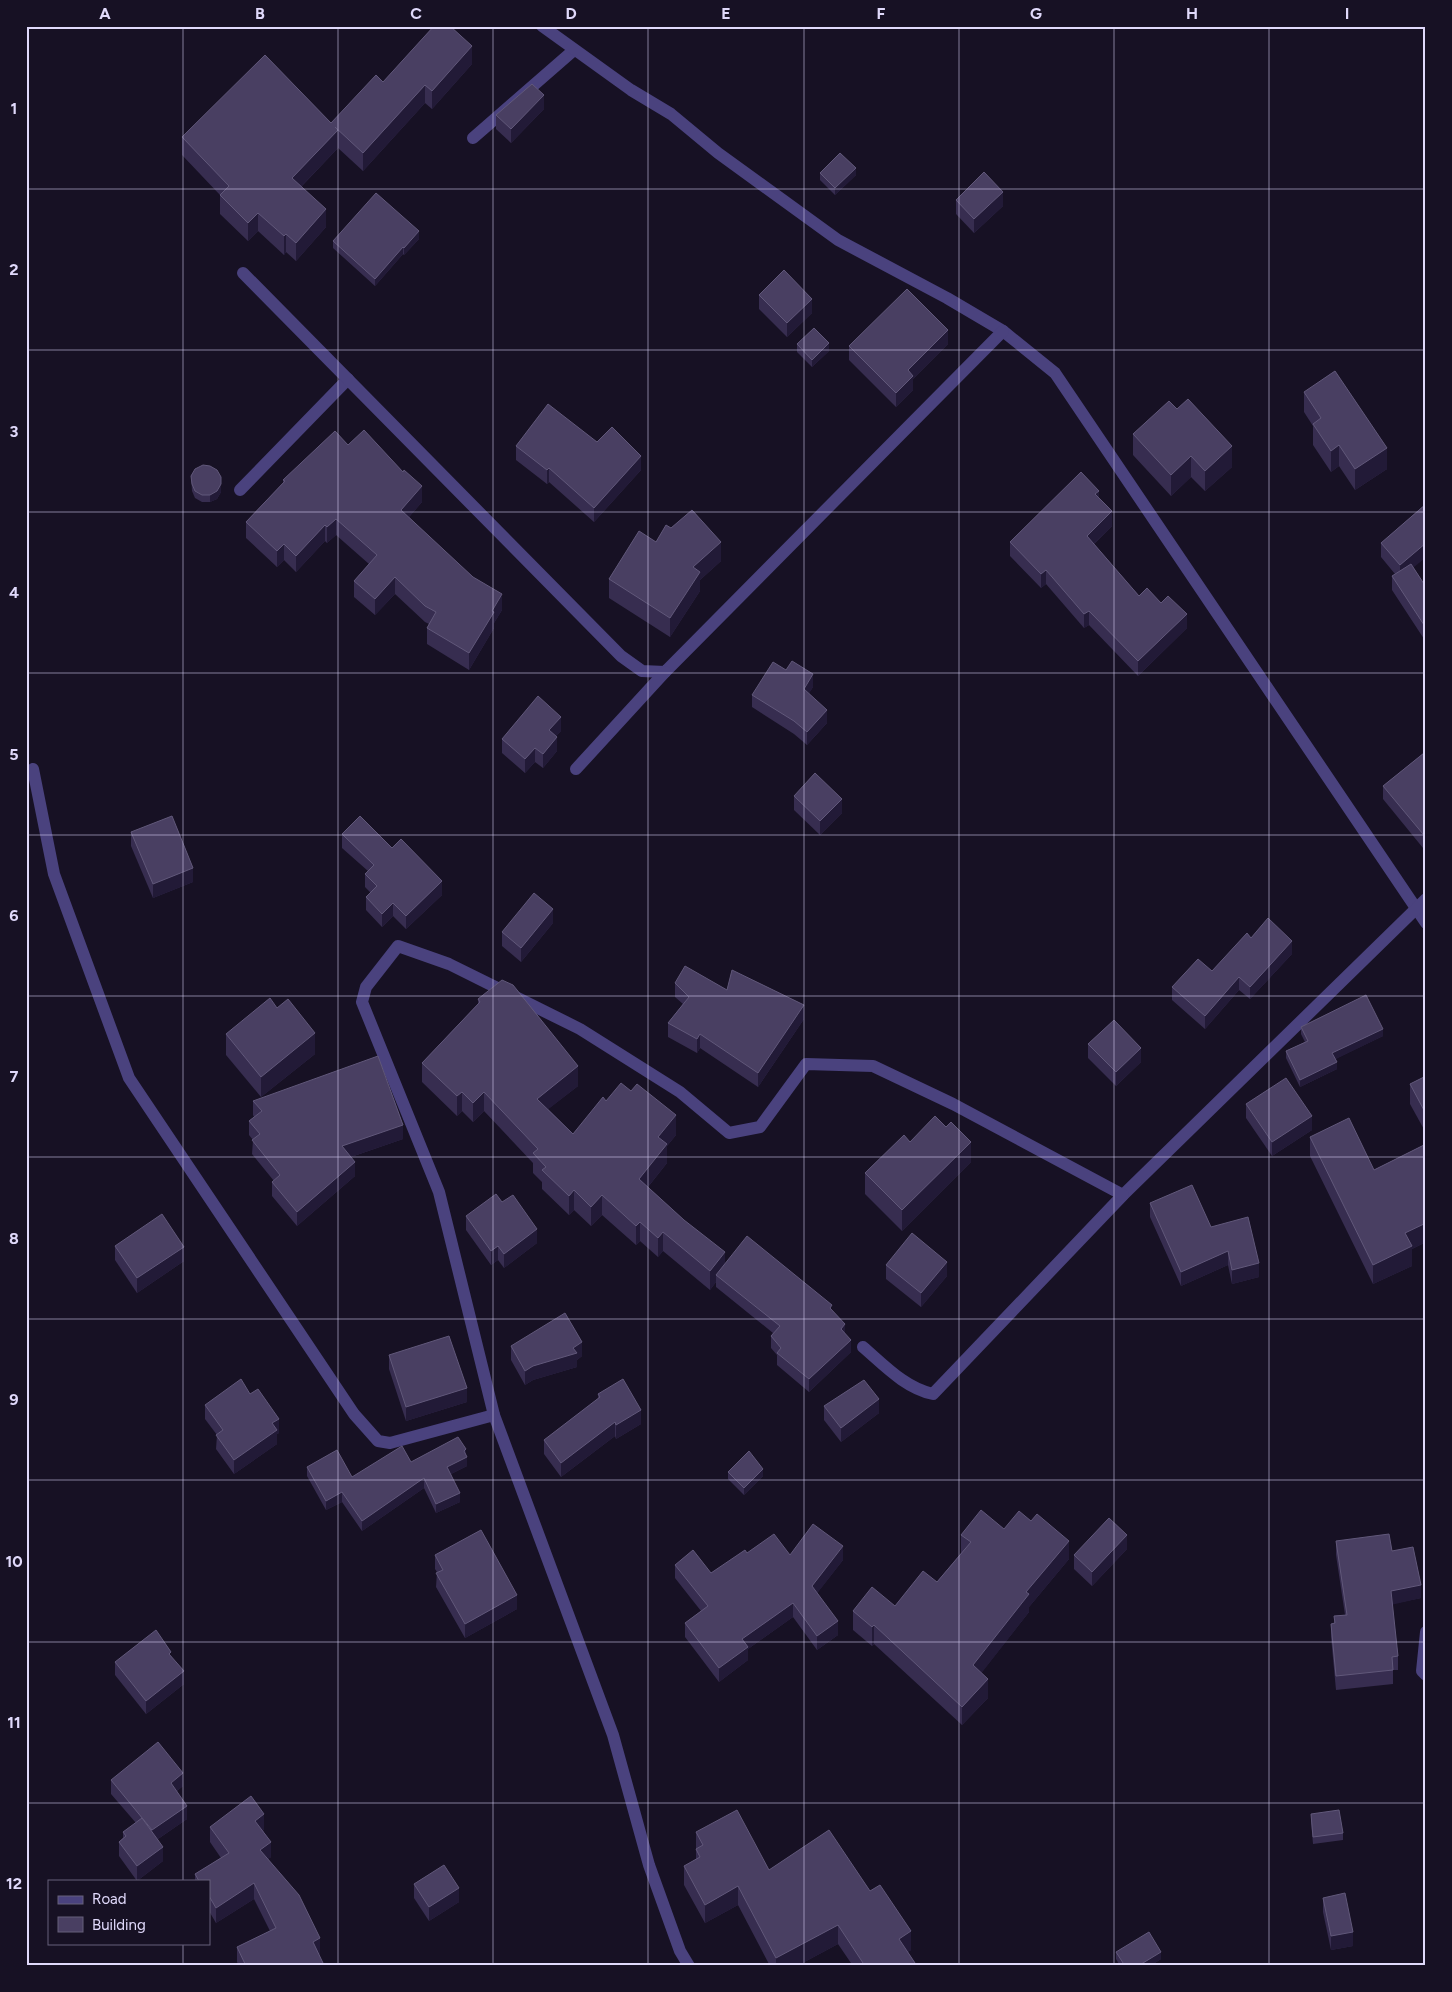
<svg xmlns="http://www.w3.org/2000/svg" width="1452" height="1992" viewBox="0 0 1452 1992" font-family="Figtree,sans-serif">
	<rect width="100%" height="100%" fill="#171124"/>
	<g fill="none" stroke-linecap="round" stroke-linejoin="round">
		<!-- service -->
		<g stroke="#4a427e" stroke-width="12">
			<path d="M473,138L574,50"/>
			<path d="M240,490L348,379"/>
		</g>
		<!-- minor -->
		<g stroke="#4a427e" stroke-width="12">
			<path d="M542,26L631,90L671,114L718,153L838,240L947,298L1003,331L1055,373L1426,923"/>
			<path d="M243,273L621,656L642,671L665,672L1003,331"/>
			<path d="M33,769L54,874L129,1078L354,1414L378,1441L390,1443L494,1415"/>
			<path d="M576,769L665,672"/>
			<path d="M863,1347C884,1365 905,1388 933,1394L1123,1195L1426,899"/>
			<path d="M1426,1632L1422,1671L1426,1675"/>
			<path d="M689,1966L680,1951L649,1865L613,1735L494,1415L439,1192L362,1002L366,987L398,946L449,964L580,1029L680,1092L729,1133L760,1127L806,1064L873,1066L953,1104L1123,1195"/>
		</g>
	</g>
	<!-- wall -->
	<g fill="#372d50">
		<path d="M472,64L432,109L425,103L363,171L338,148L301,187L326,227L296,261L286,252L284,255L258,231L248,241L220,214V195L182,155V137L331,123L383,82Z"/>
		<path d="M544,109L511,143L496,129V115Z"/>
		<path d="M820,173L856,175L835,195L820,180Z"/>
		<path d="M956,200L1003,206L974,233L956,214Z"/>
		<path d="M419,239L404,255L403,254L375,286L333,248V241Z"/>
		<path d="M759,295L812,313L787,337L759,309Z"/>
		<path d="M797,344L829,351L812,367L797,352Z"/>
		<path d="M948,344L913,379V390L896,407L849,360V346Z"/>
		<path d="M1304,392L1387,469L1355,490L1339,466L1331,472L1313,445V426L1304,412Z"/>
		<path d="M1133,434L1232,467L1205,491L1191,477L1171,496L1133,455Z"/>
		<path d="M597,442L641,470L594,522L549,482L547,484L516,460V446Z"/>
		<path d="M348,445L422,502L409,517L502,610L494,623V628L469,670L427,644V628L429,624L425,622L395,594L375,615L354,597V581L369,564L336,535L327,543L325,541L296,572L284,560L277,567L246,538V522L283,483V480Z"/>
		<path d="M191,476L221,492L217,499L210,502H202L195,498L192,491Z"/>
		<path d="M1099,498L1112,526L1094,544L1139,596L1161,603L1187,628L1138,676L1089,625L1084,628L1046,584L1041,588L1010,556V542Z"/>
		<path d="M1426,504V557L1413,567L1426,587V642L1392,590V576L1395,574L1381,557V543Z"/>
		<path d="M671,528L721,561L700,580V591L670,637L609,598V579L656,542Z"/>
		<path d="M813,687L809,693L827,723L807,745L794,734L752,707V695Z"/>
		<path d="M561,731L556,736L557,751L543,768L535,762L525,773L502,753V739Z"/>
		<path d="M1424,753L1423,848L1383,799V786Z"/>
		<path d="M794,796L842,813L820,835L794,810Z"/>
		<path d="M131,832L193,882L153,898L131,846Z"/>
		<path d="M342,834L392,848L442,895L406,929L393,916L382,927L366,910V897L371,893L365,887V874L368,871L342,848Z"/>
		<path d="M553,923L521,962L502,946V932Z"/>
		<path d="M1292,954L1250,999L1239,990L1205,1029L1172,1000V987L1212,971Z"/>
		<path d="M675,983L727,990L804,1019L758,1087L700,1048L697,1053L668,1037V1023L683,1004L675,997Z"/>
		<path d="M478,999L578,1086L548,1109L573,1134L606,1101L676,1135L667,1146V1163L648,1187L725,1264L832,1311L845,1334L851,1352L809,1392L777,1365V1355L771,1348V1336L773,1333L716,1287V1282L710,1290L663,1251L658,1257L640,1241L636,1245L602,1215L591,1226L574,1210L569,1215L542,1189V1182L533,1173V1163L484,1111L473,1122L462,1111L457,1116L422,1082V1063L478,1004Z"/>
		<path d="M1301,1027L1383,1036L1335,1059L1337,1069L1300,1087L1286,1058V1051L1305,1042L1301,1034Z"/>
		<path d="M226,1034L315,1054L261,1097L226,1055Z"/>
		<path d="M1088,1044L1141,1062L1116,1086L1088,1058Z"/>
		<path d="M1426,1076V1133L1410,1104V1084Z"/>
		<path d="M253,1101L403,1139L351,1157L355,1176L297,1226L272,1196V1182L274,1181L252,1154L253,1140L249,1135V1121L254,1117L253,1115Z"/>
		<path d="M1246,1104L1312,1130L1272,1156L1246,1118Z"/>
		<path d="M1310,1137L1374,1170L1426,1144V1242L1412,1249V1266L1373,1284L1310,1156Z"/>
		<path d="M971,1162L902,1231L865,1194V1173Z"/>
		<path d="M502,1202L537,1243L504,1268L498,1260L491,1265L466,1230V1216Z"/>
		<path d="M1150,1203L1211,1227L1259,1277L1232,1284L1228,1265L1181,1286L1150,1217Z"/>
		<path d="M115,1246L184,1261L137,1293L115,1260Z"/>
		<path d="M886,1265L947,1276L921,1307L886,1279Z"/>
		<path d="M511,1346L582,1356L577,1360V1367L533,1380L525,1385L511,1360Z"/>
		<path d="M389,1355L467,1402L406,1421L389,1369Z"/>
		<path d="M250,1394L279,1433L277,1434V1444L234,1474L216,1449L217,1435L205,1419V1405Z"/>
		<path d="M598,1394L641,1424L616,1439L615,1436L561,1477L544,1454V1440L598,1399Z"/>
		<path d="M824,1406L879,1413L841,1442L824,1420Z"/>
		<path d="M466,1454L467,1466L451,1474L460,1502L436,1513L424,1488L362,1531L342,1502L326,1510L307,1476V1467L352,1477L411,1462Z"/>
		<path d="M728,1472L763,1476L744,1495L728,1479Z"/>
		<path d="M1004,1529L1069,1559L1029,1607V1612L981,1673L988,1698L962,1725L874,1644L872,1646L853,1630V1611L895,1606L937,1582L961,1553V1535Z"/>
		<path d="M1336,1541L1392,1551L1421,1598L1392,1604L1398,1656V1670H1393V1684L1336,1690L1331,1637V1624H1334V1616L1345,1615L1336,1555Z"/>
		<path d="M1127,1549L1092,1586L1074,1569V1555Z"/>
		<path d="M747,1553L790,1555L843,1560L817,1593L838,1635L817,1650L793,1617L748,1649V1660L719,1682L685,1637V1623L701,1611L675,1578V1565L711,1573Z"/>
		<path d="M435,1555L517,1609L465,1638L436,1587L437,1572L435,1569Z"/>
		<path d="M171,1656L184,1684L146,1714L115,1675V1662Z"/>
		<path d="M111,1780L183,1786L177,1791L187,1819L158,1839L163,1861L137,1881L119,1856V1842L123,1838V1832L136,1823L111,1794Z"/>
		<path d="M1311,1814L1343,1833V1840L1313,1844L1311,1821Z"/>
		<path d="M210,1827L264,1829L263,1830L271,1857L268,1859L320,1953L319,1954L323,1966H239L237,1962V1947L270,1931L254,1899L216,1923L209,1911V1881H195V1874L221,1858L210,1842Z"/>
		<path d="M696,1832L769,1870L870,1891L911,1950L908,1952L917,1966H853L838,1944L797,1966H770L738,1905L705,1923L684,1885V1866L696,1860Z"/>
		<path d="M414,1884L459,1902L429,1921L414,1898Z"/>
		<path d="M1323,1898L1353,1946L1331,1950L1323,1912Z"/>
		<path d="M1116,1952L1161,1959L1150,1966H1120L1116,1959Z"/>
	</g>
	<!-- shaded-wall -->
	<g fill="#221a37">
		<path d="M472,46V64L432,109V91Z"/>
		<path d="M425,85V103L363,171V153Z"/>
		<path d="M544,95V109L511,143V129Z"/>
		<path d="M338,130V148L292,196V178Z"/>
		<path d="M856,168V175L835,195V188Z"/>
		<path d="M1003,192V206L974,233V219Z"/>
		<path d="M326,209V227L296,261V243Z"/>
		<path d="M258,213V231L248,241V223Z"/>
		<path d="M419,231V239L404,255V248Z"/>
		<path d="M286,234V252L284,255V236Z"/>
		<path d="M403,247V254L375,286V279Z"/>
		<path d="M812,299V313L787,337V323Z"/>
		<path d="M948,330V344L913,379V390L896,407V393L908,370Z"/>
		<path d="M829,343V351L812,367V360Z"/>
		<path d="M1339,445V466L1331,472V451Z"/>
		<path d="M1232,446V467L1205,491V471Z"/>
		<path d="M1387,448V469L1355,490V469Z"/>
		<path d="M641,456V470L594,522V508Z"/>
		<path d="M1191,456V477L1171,496V475Z"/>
		<path d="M549,468V482L547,484V470Z"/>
		<path d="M221,484V492L217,499L210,502V495Z"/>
		<path d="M422,486V502L401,526V510Z"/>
		<path d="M1099,491V505L1095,494Z"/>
		<path d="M1112,511V526L1087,550V536Z"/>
		<path d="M336,519V535L327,543V527Z"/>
		<path d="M325,525V541L296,572V556Z"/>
		<path d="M721,542V561L700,580V591L670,637V618L693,567Z"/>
		<path d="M1426,543V557L1400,579V565Z"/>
		<path d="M284,544V560L277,567V551Z"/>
		<path d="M1046,570V584L1041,588V574Z"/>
		<path d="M395,577V594L375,615V599Z"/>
		<path d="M502,594V610L494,623V628L469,670V653L492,611Z"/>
		<path d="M1089,611V625L1084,628V614Z"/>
		<path d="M1187,614V628L1138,676V661Z"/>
		<path d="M813,674V687L804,701V689Z"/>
		<path d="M827,710V723L807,745V732Z"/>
		<path d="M561,717V731L549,744V730Z"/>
		<path d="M557,737V751L543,768V754Z"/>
		<path d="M535,748V762L525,773V759Z"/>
		<path d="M842,799V813L820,835V821Z"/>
		<path d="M1426,832V845L1423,848V834Z"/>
		<path d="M193,868V882L153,898V884Z"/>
		<path d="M442,881V895L406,929V916Z"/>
		<path d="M393,903V916L382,927V914Z"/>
		<path d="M553,909V923L521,962V948Z"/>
		<path d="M1292,941V954L1250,999V987Z"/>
		<path d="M1239,977V990L1205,1029V1016Z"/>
		<path d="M804,1005V1019L758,1087V1073Z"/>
		<path d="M1383,1029V1036L1332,1061V1053Z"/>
		<path d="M315,1033V1054L261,1097V1077Z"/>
		<path d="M700,1034V1048L697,1053V1039Z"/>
		<path d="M1141,1048V1062L1116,1086V1072Z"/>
		<path d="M1337,1062V1069L1300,1087V1080Z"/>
		<path d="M578,1066V1086L537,1118V1099Z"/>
		<path d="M462,1092V1111L457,1116V1096Z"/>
		<path d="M484,1092V1111L473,1122V1103Z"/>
		<path d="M676,1115V1135L667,1146V1163L639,1198V1179L658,1137Z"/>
		<path d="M1312,1116V1130L1272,1156V1142Z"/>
		<path d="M403,1125V1139L342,1160V1146Z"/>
		<path d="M971,1142V1162L902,1231V1210Z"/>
		<path d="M355,1162V1176L297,1226V1212Z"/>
		<path d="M574,1190V1210L569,1215V1196Z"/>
		<path d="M602,1195V1215L591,1226V1207Z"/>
		<path d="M640,1222V1241L636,1245V1226Z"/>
		<path d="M1426,1223V1242L1412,1249V1266L1373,1284V1265L1405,1233Z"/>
		<path d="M537,1229V1243L504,1268V1254Z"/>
		<path d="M663,1232V1251L658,1257V1238Z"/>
		<path d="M498,1246V1260L491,1265V1251Z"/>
		<path d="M184,1247V1261L137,1293V1278Z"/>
		<path d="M1228,1251V1265L1181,1286V1272Z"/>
		<path d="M725,1252V1271L716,1275V1282L710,1290V1271Z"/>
		<path d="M947,1262V1276L921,1307V1293Z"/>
		<path d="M1259,1263V1277L1232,1284V1270Z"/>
		<path d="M845,1324V1337L841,1329Z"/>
		<path d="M851,1340V1352L809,1392V1379Z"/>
		<path d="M582,1342V1356L577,1360V1367L533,1380L525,1385V1371L533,1366L573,1348Z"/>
		<path d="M467,1388V1402L406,1421V1407Z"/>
		<path d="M879,1399V1413L841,1442V1428Z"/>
		<path d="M641,1410V1424L616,1439V1425Z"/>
		<path d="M279,1419V1433L277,1434V1444L234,1474V1460L272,1423Z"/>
		<path d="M615,1422V1436L561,1477V1463Z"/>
		<path d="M466,1449V1457H467V1466L447,1476V1467Z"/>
		<path d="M763,1469V1476L744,1495V1488Z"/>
		<path d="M424,1478V1488L362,1531V1521Z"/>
		<path d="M342,1492V1502L326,1510V1501Z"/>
		<path d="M460,1493V1502L436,1513V1504Z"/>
		<path d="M1127,1535V1549L1092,1586V1572Z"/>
		<path d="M1069,1541V1559L1029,1607V1612L973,1684V1665L1026,1592Z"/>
		<path d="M843,1546V1560L812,1600V1586Z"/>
		<path d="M1421,1585V1598L1391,1605V1591Z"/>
		<path d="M517,1595V1609L465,1638V1624Z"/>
		<path d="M793,1603V1617L748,1649V1660L719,1682V1668L742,1639Z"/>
		<path d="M838,1621V1635L817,1650V1636Z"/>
		<path d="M874,1625V1644L872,1646V1627Z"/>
		<path d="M184,1671V1684L146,1714V1701Z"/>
		<path d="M988,1679V1698L962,1725V1707Z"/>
		<path d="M183,1773V1786L171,1796V1783Z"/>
		<path d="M187,1806V1819L152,1843V1830Z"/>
		<path d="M264,1814V1829L255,1836V1821Z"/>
		<path d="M271,1842V1857L260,1865V1850Z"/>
		<path d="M163,1847V1861L137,1881V1866Z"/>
		<path d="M254,1883V1899L216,1923V1908Z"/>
		<path d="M738,1886V1905L705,1923V1905Z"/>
		<path d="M459,1888V1902L429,1921V1907Z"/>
		<path d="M838,1925V1944L797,1966H776V1958Z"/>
		<path d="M911,1931V1950L899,1958V1939Z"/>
		<path d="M1353,1932V1946L1331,1950V1936Z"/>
		<path d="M320,1938V1953L313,1957V1942Z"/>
		<path d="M1161,1952V1959L1150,1966H1138Z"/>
	</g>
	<!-- building -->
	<g fill="#493f62" stroke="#61587a">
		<path d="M434,26H450L472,46L432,91L425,85L363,153L335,127L338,130L292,178L326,209L296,243L286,234L284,236L258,213L248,223L220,195L229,186L182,137L265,55L331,123L376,75L383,82Z"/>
		<path d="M532,84L544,95L511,129L496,115Z"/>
		<path d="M840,153L856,168L835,188L820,173Z"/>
		<path d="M984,172L1003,192L974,219L956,200Z"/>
		<path d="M376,193L419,231L404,248L403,247L375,279L333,241Z"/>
		<path d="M784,270L812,299L787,323L759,295Z"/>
		<path d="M907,289L948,330L908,370L913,376L896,393L849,346Z"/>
		<path d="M814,328L829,343L812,360L797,344Z"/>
		<path d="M1335,371L1387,448L1355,469L1339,445L1331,451L1313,424L1321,418L1304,392Z"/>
		<path d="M1188,399L1232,446L1205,471L1191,456L1171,475L1133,434L1169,401L1177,409Z"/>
		<path d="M548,404L597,442L612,427L641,456L594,508L549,468L547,470L516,446Z"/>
		<path d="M364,430L403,472L404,470L422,486L401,510L473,577L502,594L492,611L494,612L469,653L427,628L436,612L425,606L395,577L375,599L354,581L377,555L336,519L327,527L325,525L296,556L284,544L277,551L246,522L285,481L283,480L335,431L348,445Z"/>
		<path d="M203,465L210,466L217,470L221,477V484L217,491L210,495H202L195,491L192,484L191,476L195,469Z"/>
		<path d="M1081,472L1099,491L1095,494L1112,511L1087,536L1139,596L1147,588L1161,603L1168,596L1187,614L1138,661L1089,611L1084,614L1046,570L1041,574L1010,542Z"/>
		<path d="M1426,504V543L1400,565L1381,543Z"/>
		<path d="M692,510L721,542L693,567L700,572L670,618L609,579L639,531L656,542L666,525L671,528Z"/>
		<path d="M1411,564L1426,587V628L1392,576Z"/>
		<path d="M792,661L813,674L804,689L827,710L807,732L794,721L752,695L773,662L786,670Z"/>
		<path d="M538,696L561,717L549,730L557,737L543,754L535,748L525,759L502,739Z"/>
		<path d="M1424,753L1426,754V832L1423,834L1383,786Z"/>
		<path d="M815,773L842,799L820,821L794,796Z"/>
		<path d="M172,816L193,868L153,884L131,832Z"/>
		<path d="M360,816L392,848L401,839L442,881L406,916L393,903L382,914L366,897L377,886L365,874L374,865L342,834Z"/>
		<path d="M534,893L553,909L521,948L502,932Z"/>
		<path d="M1268,918L1292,941L1250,987L1239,977L1205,1016L1172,987L1198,959L1212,971L1247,933L1251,938Z"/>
		<path d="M685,966L727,990L732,970L804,1005L758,1073L700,1034L697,1039L668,1023L689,997L675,983Z"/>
		<path d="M502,980L513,985L578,1066L537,1099L573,1134L603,1097L606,1101L621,1083L631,1091L637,1084L676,1115L658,1137L667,1144L639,1179L684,1220L725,1252L710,1271L663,1232L658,1238L640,1222L636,1226L602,1195L591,1207L574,1190L569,1196L542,1170L546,1167L533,1153L538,1149L484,1092L473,1103L462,1092L457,1096L422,1063L480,1002L478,999Z"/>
		<path d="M1366,995L1383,1029L1332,1053L1337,1062L1300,1080L1286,1051L1308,1041L1301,1027Z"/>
		<path d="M270,998L277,1008L288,999L315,1033L261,1077L226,1034Z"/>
		<path d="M1114,1020L1141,1048L1116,1072L1088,1044Z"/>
		<path d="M378,1056L403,1125L342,1146L355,1162L297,1212L272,1182L280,1175L252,1140L260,1134L249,1121L262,1111L253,1101Z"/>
		<path d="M1426,1076V1114L1410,1084Z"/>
		<path d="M1286,1078L1312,1116L1272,1142L1246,1104Z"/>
		<path d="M935,1116L946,1127L951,1122L971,1142L902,1210L865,1173L904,1135L910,1142Z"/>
		<path d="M1349,1118L1374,1170L1426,1144V1223L1405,1233L1412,1246L1373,1265L1310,1137Z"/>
		<path d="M1192,1185L1211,1227L1248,1217L1259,1263L1232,1270L1228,1251L1181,1272L1150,1203Z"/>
		<path d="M496,1194L502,1202L513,1195L537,1229L504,1254L498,1246L491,1251L466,1216Z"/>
		<path d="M162,1214L184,1247L137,1278L115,1246Z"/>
		<path d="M912,1233L947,1262L921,1293L886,1265Z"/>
		<path d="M747,1236L832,1305L830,1308L845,1324L841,1329L851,1340L809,1379L777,1353L781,1348L771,1336L780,1326L716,1275Z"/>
		<path d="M565,1313L582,1342L573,1348L577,1353L533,1366L525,1371L511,1346Z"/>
		<path d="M449,1336L467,1388L406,1407L389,1355Z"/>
		<path d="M241,1379L250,1394L258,1389L279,1419L272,1423L277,1430L234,1460L216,1435L223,1430L205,1405Z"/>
		<path d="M623,1379L641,1410L616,1425L615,1422L561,1463L544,1440L600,1397L598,1394Z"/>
		<path d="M864,1380L879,1399L841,1428L824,1406Z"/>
		<path d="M458,1437L466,1449L464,1451L467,1457L447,1467L460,1493L436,1504L424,1478L362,1521L342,1492L326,1501L307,1467L337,1450L352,1477L402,1446L411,1462Z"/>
		<path d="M749,1451L763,1469L744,1488L728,1472Z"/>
		<path d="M981,1510L1004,1529L1019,1511L1031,1521L1037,1514L1069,1541L1026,1592L1029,1594L973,1665L988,1679L962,1707L874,1625L872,1627L853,1611L872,1587L895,1606L923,1571L937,1582L971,1542L961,1535Z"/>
		<path d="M1109,1518L1127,1535L1092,1572L1074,1555Z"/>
		<path d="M813,1524L843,1546L812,1586L838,1621L817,1636L793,1603L742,1639L748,1647L719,1668L685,1623L708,1606L675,1565L693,1550L711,1573L745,1550L747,1553L774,1534L790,1555Z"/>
		<path d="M481,1530L517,1595L465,1624L436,1573L443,1570L435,1555Z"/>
		<path d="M1389,1534L1392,1551L1413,1547L1421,1585L1391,1591L1398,1656L1392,1657L1393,1670L1336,1676L1331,1624L1335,1623L1334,1616L1347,1615L1336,1541Z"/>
		<path d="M156,1630L171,1652L169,1654L184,1671L146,1701L115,1662Z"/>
		<path d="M158,1742L183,1773L171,1783L187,1806L152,1830L111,1780Z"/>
		<path d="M251,1796L264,1814L255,1821L271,1842L260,1850L299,1895L320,1938L313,1942L323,1963L317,1966H246L237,1947L276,1928L254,1883L216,1908L209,1896V1881H199L195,1874L229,1853L210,1827Z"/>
		<path d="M737,1810L769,1870L829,1830L870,1891L880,1885L911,1931L899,1939L917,1966H865L838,1925L776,1958L738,1886L705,1905L684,1866L700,1857L696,1849L703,1845L696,1832Z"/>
		<path d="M1339,1810L1343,1833L1313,1837L1311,1814Z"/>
		<path d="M142,1818L163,1847L137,1866L119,1842L126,1836L123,1832Z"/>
		<path d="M444,1865L459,1888L429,1907L414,1884Z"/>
		<path d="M1345,1893L1353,1932L1331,1936L1323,1898Z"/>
		<path d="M1149,1932L1161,1952L1138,1966H1125L1116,1952Z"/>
	</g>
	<!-- grid -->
	<path fill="none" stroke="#e0d9fb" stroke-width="1" stroke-opacity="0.55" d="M183,26V1881M338,26V1966M493,26V1966M648,26V1966M804,26V1966M959,26V1966M1114,26V1966M1269,26V1966M26,189H1426M26,350H1426M26,512H1426M26,673H1426M26,835H1426M26,996H1426M26,1157H1426M26,1319H1426M26,1480H1426M26,1642H1426M26,1803H1426M183,1943V1966"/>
	<!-- border -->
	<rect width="1452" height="1992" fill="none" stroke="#171124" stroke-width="55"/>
	<!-- legend -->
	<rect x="48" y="1880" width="162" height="65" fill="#171124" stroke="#67617a"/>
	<rect x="58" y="1896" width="25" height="8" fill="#4a427e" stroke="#67617a"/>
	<text x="92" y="1904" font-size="15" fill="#e0d9fb">Road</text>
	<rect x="58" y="1917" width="25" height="15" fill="#493f62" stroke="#67617a"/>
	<text x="92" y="1930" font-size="15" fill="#e0d9fb">Building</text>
	<rect x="28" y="28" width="1396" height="1936" fill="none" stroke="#e0d9fb" stroke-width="2"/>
	<g font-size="16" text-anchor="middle" font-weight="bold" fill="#e0d9fb">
		<text x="105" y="19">A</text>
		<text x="260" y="19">B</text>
		<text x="416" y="19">C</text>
		<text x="571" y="19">D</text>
		<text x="726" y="19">E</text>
		<text x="881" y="19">F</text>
		<text x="1036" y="19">G</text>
		<text x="1192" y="19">H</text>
		<text x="1347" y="19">I</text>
		<text x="14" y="114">1</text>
		<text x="14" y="275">2</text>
		<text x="14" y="437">3</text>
		<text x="14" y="598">4</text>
		<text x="14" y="760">5</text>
		<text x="14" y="921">6</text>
		<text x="14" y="1082">7</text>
		<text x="14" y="1244">8</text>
		<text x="14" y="1405">9</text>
		<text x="14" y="1567">10</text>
		<text x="14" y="1728">11</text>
		<text x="14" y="1889">12</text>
	</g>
</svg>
